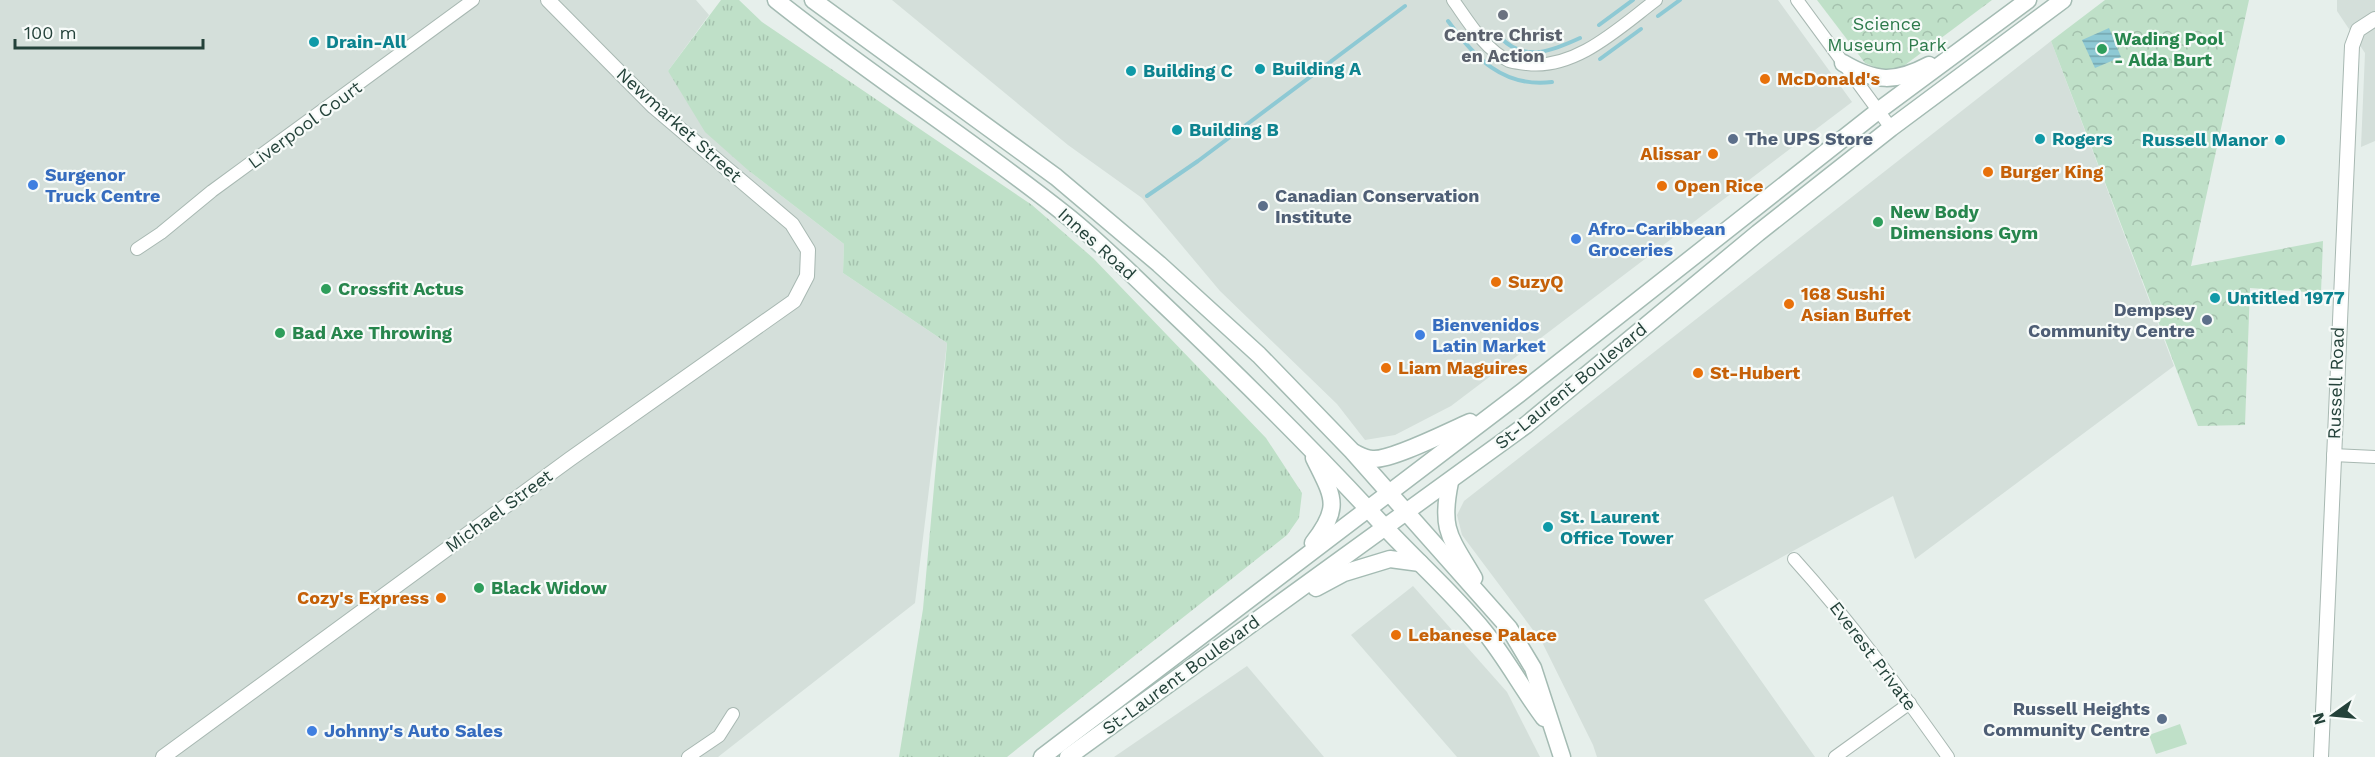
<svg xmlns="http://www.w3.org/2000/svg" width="2375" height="757" viewBox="0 0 2375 757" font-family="'Work Sans',sans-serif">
	<defs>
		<pattern id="grass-tufts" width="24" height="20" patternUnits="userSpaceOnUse" patternTransform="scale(1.5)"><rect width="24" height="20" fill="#bfe0c8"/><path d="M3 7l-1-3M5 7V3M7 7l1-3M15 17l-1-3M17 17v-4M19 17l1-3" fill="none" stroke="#a4c1ad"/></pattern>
		<pattern id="forest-crowns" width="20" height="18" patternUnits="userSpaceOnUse" patternTransform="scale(1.5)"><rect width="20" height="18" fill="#bfe0c8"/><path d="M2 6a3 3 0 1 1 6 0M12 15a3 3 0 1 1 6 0" fill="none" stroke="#a4c1ad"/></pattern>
		<pattern id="water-rules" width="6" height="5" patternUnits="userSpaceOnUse" patternTransform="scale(1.5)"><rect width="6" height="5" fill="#8ec9d4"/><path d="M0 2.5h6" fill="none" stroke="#74a5ad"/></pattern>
	</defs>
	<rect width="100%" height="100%" fill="#e6efeb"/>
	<!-- built -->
	<g fill="#d4dfda">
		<path d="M0,0H696L709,15L668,71L749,171L844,244L843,273L947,343L915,603L718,757H0Z"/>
		<path d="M892,0H1778L1852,102L1451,406L1395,435L1365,440L1337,404L1220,291L1142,198L1068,145Z"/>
		<path d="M2337,0H2375V141L2361,147L2365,53L2337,11Z"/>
		<path d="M2051,41L2174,366L1915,559L1893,496L1704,600L1815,757H1597L1593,745L1542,642L1462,535L1457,515L1464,501Z"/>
		<path d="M1413,586L1507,692L1540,757H1457L1351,635Z"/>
		<path d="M1247,666L1324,757H1114Z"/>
	</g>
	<!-- grass -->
	<path fill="url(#grass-tufts)" d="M721,0H739L762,22L1032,205L1093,258L1266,438L1302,493L1299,518L1287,535L1007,757H899L923,609L947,343L843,273L844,244L749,171L705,132L668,71Z"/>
	<!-- forest -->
	<g fill="url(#forest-crowns)">
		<path d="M1817,0H1992L1901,68L1885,71L1865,63Z"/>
		<path d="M2105,0H2249L2191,266L2323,241L2321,293L2250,288L2245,425L2198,426L2051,41Z"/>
	</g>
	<!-- pitch -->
	<path fill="#bfe0c8" d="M2180,724L2187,744L2156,754L2149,735Z"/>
	<!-- water -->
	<path fill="url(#water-rules)" d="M2109,28L2121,57L2095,68L2082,40Z"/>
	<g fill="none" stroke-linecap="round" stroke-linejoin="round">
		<!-- stream -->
		<g stroke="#8ec9d4" stroke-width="4">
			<path d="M1658,16L1680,0"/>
			<path d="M1448,21C1475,58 1503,88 1552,82"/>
			<path d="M1599,25L1633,0"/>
			<path d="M1501,38C1525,63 1554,50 1580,38"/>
			<path d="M1600,59L1641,29"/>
			<path d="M1147,196L1198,161L1405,6"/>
		</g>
		<defs>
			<g id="minor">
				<path d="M1453,0C1468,21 1484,49 1509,61C1514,63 1521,63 1527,64C1576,70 1620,27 1656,0"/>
				<path d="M1797,0L1891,128"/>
				<path d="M137,249L161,233L212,191L473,0"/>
				<path d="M2333,455L2375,457"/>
				<path d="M1794,559C1851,622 1899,688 1948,757"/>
				<path d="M688,757L719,736L733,714"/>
				<path d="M1835,757L1910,703"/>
			</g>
			<g id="tertiary">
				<path d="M163,757L570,459L794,301L807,276L808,250L792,224L654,107L548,0"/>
				<path d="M2321,757L2352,46L2358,30L2375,19"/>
			</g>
			<g id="secondary">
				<path d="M776,0C870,75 972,140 1066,215C1100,242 1129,272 1160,301C1237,374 1309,445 1381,523C1415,560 1452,592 1484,631C1506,658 1523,690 1544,718"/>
				<path d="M813,0L1056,177L1159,264L1259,355L1352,451L1509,628L1533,668L1562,757"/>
				<path d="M1843,63C1875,82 1895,83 1929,65"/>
				<path d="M1355,453C1361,456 1366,459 1373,459C1393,460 1449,431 1470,422"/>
				<path d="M1450,482C1440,530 1450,537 1474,578"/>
				<path d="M1313,543C1342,506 1333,497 1314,458"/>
				<path d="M1316,588L1344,573L1390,559L1420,563"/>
				<path d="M1042,757L1523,391L1878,111L2028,0"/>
				<path d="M1068,757L1526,425L1758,233L1891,128L2063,0"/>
			</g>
		</defs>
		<!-- minor casing -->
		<use href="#minor" stroke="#a8b8b2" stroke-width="14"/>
		<!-- tertiary casing -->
		<use href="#tertiary" stroke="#a8b8b2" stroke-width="16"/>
		<!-- secondary casing -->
		<use href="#secondary" stroke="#a4bbb3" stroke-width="19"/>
		<!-- minor -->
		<use href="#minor" stroke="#fff" stroke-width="12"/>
		<!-- tertiary -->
		<use href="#tertiary" stroke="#fff" stroke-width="14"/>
		<!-- secondary -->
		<use href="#secondary" stroke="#fff" stroke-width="16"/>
	</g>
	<!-- markers -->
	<circle fill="#6b7280" stroke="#f7fbf9" stroke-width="2" cx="1503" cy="15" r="6"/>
	<g fill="#0f9aa8" stroke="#f7fbf9" stroke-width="2">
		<circle cx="314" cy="42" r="6"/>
		<circle cx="1260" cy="69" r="6"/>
		<circle cx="1131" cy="71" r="6"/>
		<circle cx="1177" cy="130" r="6"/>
		<circle cx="2040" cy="139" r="6"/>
		<circle cx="2280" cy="140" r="6"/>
		<circle cx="2215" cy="298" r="6"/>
		<circle cx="1548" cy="527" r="6"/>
	</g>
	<g fill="#2e9e5b" stroke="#f7fbf9" stroke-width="2">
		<circle cx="2102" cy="49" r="6"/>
		<circle cx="1878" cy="222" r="6"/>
		<circle cx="326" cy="289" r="6"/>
		<circle cx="280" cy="333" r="6"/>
		<circle cx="479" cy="588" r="6"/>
	</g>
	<g fill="#e8710a" stroke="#f7fbf9" stroke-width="2">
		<circle cx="1765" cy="79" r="6"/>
		<circle cx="1713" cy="154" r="6"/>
		<circle cx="1988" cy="172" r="6"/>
		<circle cx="1662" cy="186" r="6"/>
		<circle cx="1496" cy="282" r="6"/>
		<circle cx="1789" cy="304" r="6"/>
		<circle cx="1386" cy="368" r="6"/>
		<circle cx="1698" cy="373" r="6"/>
		<circle cx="441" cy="598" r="6"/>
		<circle cx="1396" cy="635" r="6"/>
	</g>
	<g fill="#5c6f8a" stroke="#f7fbf9" stroke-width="2">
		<circle cx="1733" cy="139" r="6"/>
		<circle cx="1263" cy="206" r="6"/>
		<circle cx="2207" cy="320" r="6"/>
		<circle cx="2162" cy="719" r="6"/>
	</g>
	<g fill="#3f7fe0" stroke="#f7fbf9" stroke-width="2">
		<circle cx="33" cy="185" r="6"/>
		<circle cx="1576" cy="239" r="6"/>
		<circle cx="1420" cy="335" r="6"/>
		<circle cx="312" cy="731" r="6"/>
	</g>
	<g text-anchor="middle" stroke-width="4.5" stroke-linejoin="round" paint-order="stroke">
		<!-- park labels -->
		<g font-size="18" fill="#2d7a4b" stroke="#f7fbf9">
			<text x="1887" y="30">Science<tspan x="1887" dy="21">Museum Park</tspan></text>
		</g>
		<!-- worship labels -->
		<g font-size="18" font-weight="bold" fill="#5b616d" stroke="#f7fbf9">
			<text x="1503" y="41">Centre Christ<tspan x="1503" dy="21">en Action</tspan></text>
		</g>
		<!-- leisure labels -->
		<g font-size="18" font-weight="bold" fill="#27864d" stroke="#f7fbf9" text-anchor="start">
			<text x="2114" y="45">Wading Pool<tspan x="2114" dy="21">- Alda Burt</tspan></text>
			<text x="1890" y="218">New Body<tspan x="1890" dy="21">Dimensions Gym</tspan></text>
			<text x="338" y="295">Crossfit Actus</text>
			<text x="292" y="339">Bad Axe Throwing</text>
			<text x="491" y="594">Black Widow</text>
		</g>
		<!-- culture labels -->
		<g font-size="18" font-weight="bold" fill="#0d838f" stroke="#f7fbf9" text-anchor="start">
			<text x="326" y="48">Drain-All</text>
			<text x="1272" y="75">Building A</text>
			<text x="1143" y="77">Building C</text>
			<text x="1189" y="136">Building B</text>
			<text x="2052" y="145">Rogers</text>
			<text x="2268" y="146" text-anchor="end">Russell Manor</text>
			<text x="2227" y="304">Untitled 1977</text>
			<text x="1560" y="523">St. Laurent<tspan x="1560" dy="21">Office Tower</tspan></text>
		</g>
		<!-- food labels -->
		<g font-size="18" font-weight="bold" fill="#c56008" stroke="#f7fbf9" text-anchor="start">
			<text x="1777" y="85">McDonald's</text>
			<text x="1701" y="160" text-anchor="end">Alissar</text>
			<text x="2000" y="178">Burger King</text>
			<text x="1674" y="192">Open Rice</text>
			<text x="1508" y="288">SuzyQ</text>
			<text x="1801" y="300">168 Sushi<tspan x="1801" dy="21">Asian Buffet</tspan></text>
			<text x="1398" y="374">Liam Maguires</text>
			<text x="1710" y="379">St-Hubert</text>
			<text x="429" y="604" text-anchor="end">Cozy's Express</text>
			<text x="1408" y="641">Lebanese Palace</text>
		</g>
		<!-- street labels -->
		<g font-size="18" fill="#24423a" stroke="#f7fbf9">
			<text transform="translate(305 125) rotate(-36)" y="6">Liverpool Court</text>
			<text transform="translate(679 125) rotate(42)" y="6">Newmarket Street</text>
			<text transform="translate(1097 244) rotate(42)" y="6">Innes Road</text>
			<text transform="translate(2336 383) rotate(-88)" y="6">Russell Road</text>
			<text transform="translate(1571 386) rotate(-39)" y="6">St-Laurent Boulevard</text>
			<text transform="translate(499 511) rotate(-36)" y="6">Michael Street</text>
			<text transform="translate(1873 656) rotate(53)" y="6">Everest Private</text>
			<text transform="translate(1181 675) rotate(-36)" y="6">St-Laurent Boulevard</text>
		</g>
		<!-- service labels -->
		<g font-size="18" font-weight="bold" fill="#4e5e75" stroke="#f7fbf9" text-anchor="start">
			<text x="1745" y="145">The UPS Store</text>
			<text x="1275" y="202">Canadian Conservation<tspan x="1275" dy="21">Institute</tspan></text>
			<text x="2195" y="316" text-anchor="end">Dempsey<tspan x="2195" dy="21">Community Centre</tspan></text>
			<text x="2150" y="715" text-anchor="end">Russell Heights<tspan x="2150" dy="21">Community Centre</tspan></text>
		</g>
		<!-- shop labels -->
		<g font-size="18" font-weight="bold" fill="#366cbe" stroke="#f7fbf9" text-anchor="start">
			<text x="45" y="181">Surgenor<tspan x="45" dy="21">Truck Centre</tspan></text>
			<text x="1588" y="235">Afro-Caribbean<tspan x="1588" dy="21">Groceries</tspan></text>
			<text x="1432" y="331">Bienvenidos<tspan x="1432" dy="21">Latin Market</tspan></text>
			<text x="324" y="737">Johnny's Auto Sales</text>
		</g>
	</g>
	<!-- north arrow -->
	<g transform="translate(2333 715) rotate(255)" stroke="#f7fbf9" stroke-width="4.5" paint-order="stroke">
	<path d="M0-4.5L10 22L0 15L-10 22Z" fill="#24423a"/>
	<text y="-9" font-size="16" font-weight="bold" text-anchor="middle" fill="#24423a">N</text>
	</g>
	<!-- scale -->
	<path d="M15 39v9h188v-9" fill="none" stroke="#24423a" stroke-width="3"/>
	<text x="24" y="39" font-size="18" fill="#24423a" stroke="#f7fbf9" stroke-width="4.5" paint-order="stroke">100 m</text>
</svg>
